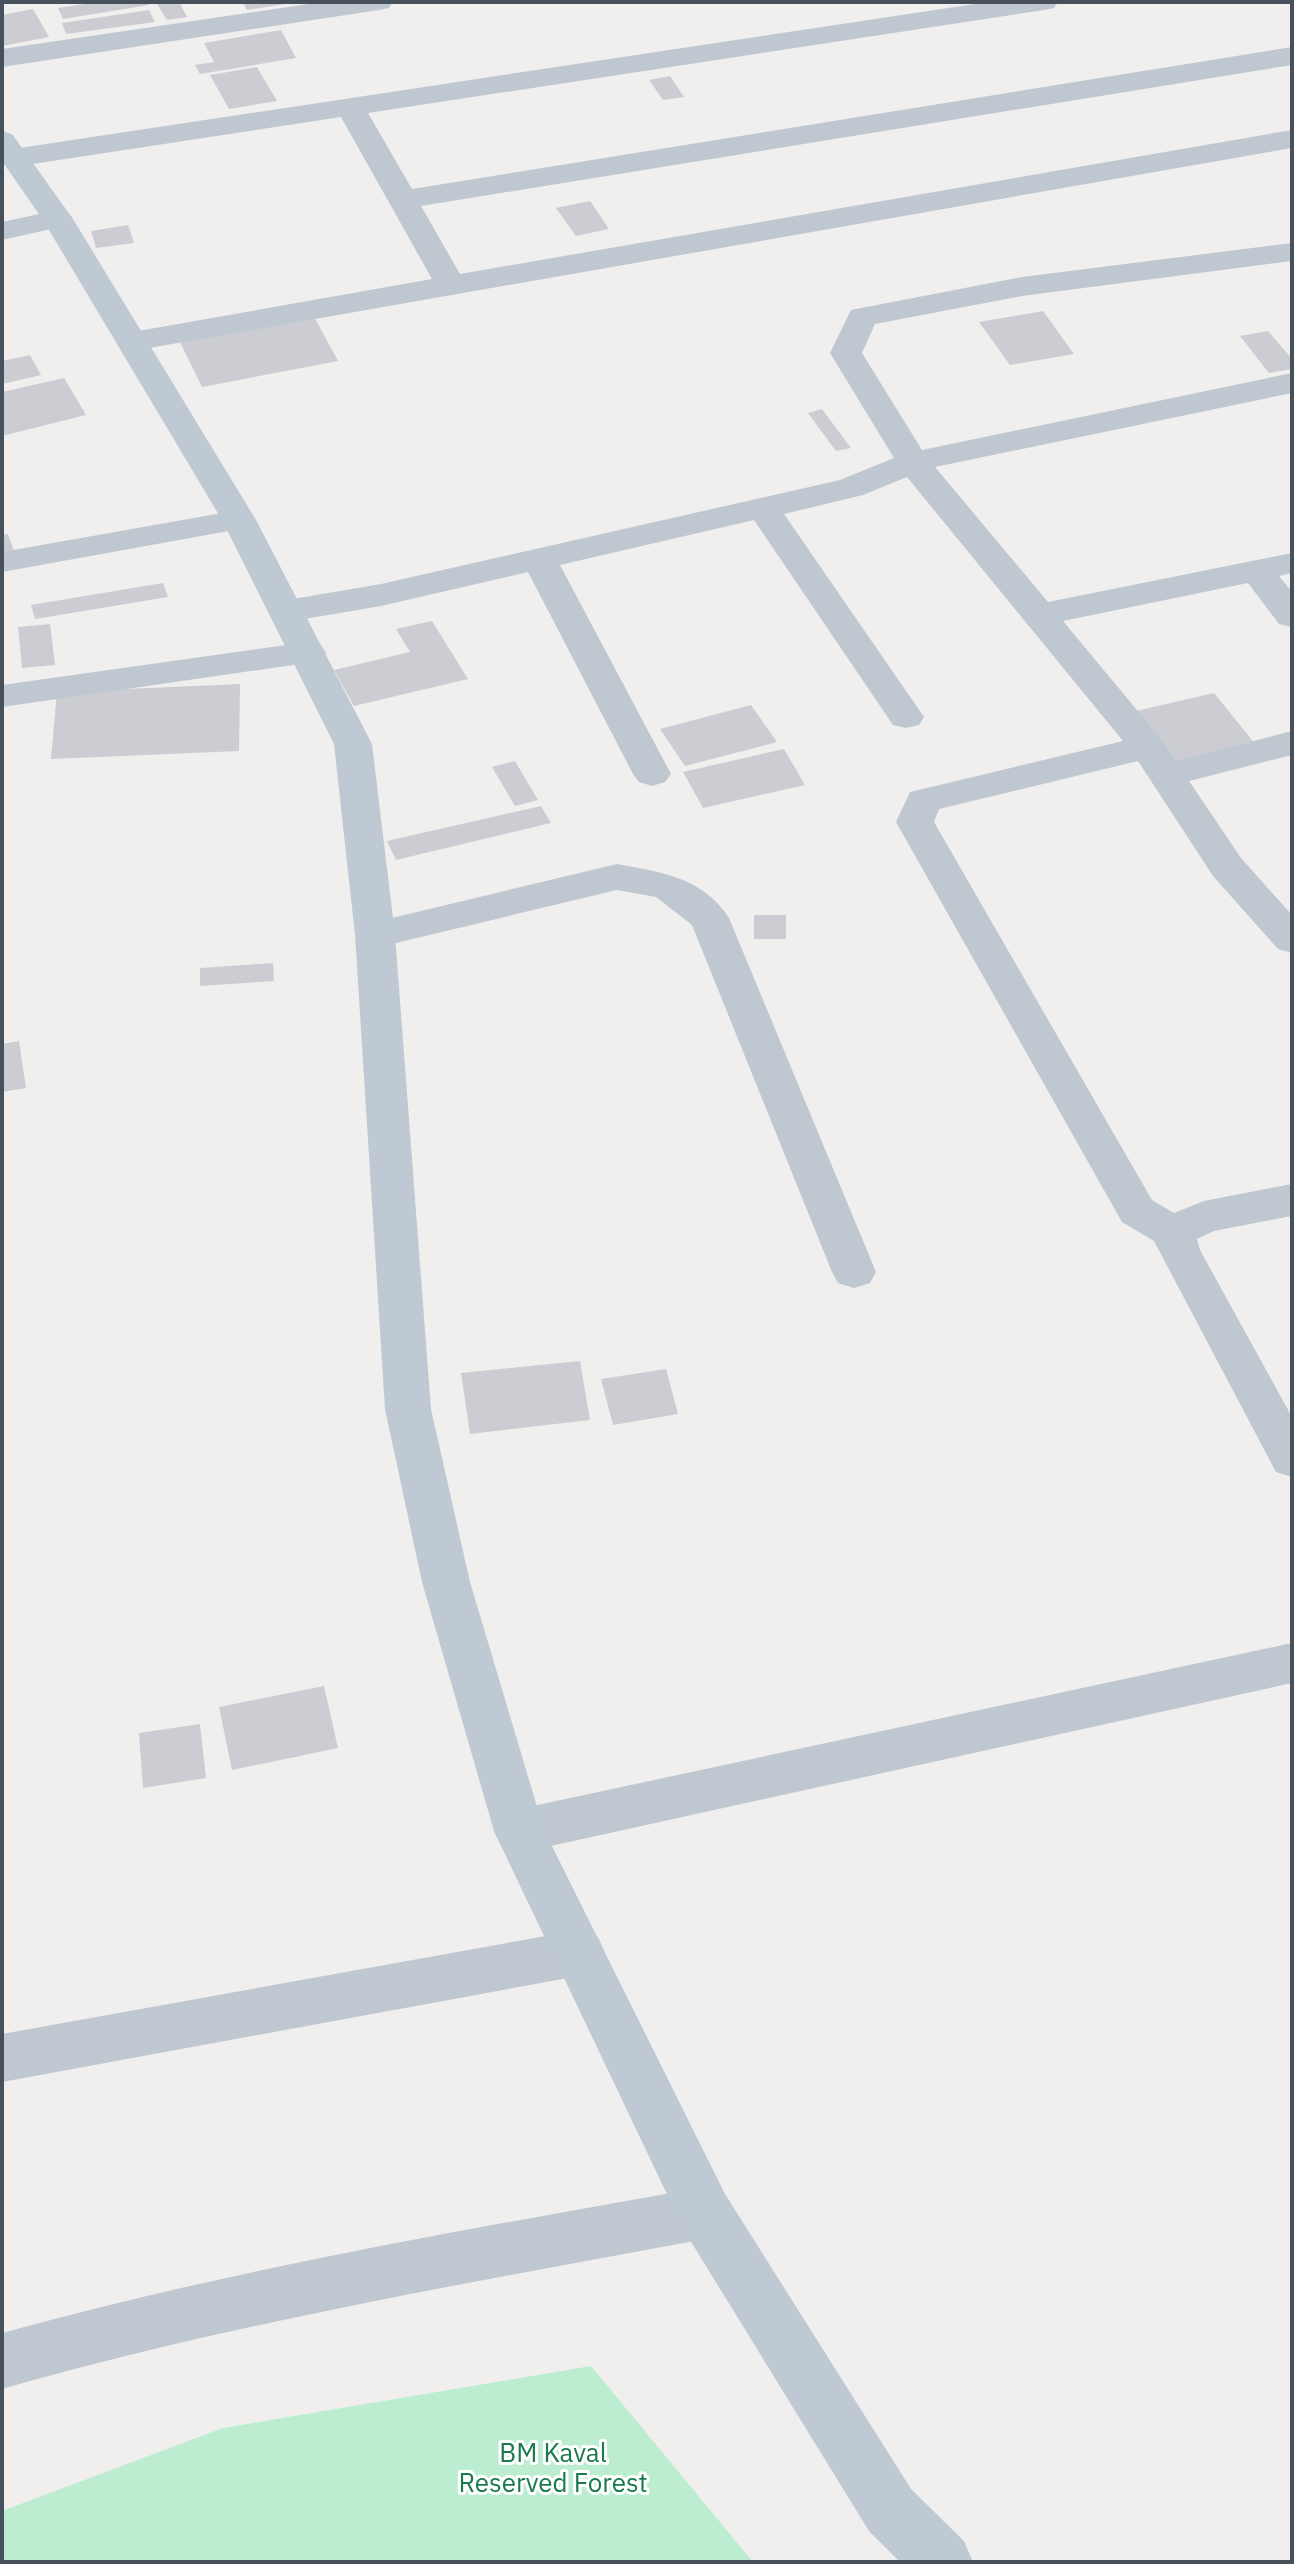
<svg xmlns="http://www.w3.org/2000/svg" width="1294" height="2564" viewBox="0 0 1294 2564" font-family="'IBM Plex Sans',sans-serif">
	<rect width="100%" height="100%" fill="#f1eeee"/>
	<!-- green -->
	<path fill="#bdedd0" d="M591,2366L753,2562H2V2511L223,2428Z"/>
	<!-- building -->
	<g fill="#cbcdd3">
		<path d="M98,2H147L149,5L63,19L58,8Z"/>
		<path d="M156,2H179L187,17L167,20Z"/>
		<path d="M243,2H285V4L247,10Z"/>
		<path d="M33,9L49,37L2,46V15Z"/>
		<path d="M149,10L155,22L66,34L62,23Z"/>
		<path d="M281,30L296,58L200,74L195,65L214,62L204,43Z"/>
		<path d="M257,67L277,101L229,109L210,75Z"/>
		<path d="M670,76L684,97L663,100L649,80Z"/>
		<path d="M590,201L609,229L576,236L556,208Z"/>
		<path d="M128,225L134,243L96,248L91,231Z"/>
		<path d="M1043,311L1074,354L1010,365L979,322Z"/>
		<path d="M312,313L338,361L202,387L178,338Z"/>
		<path d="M1268,331L1292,359V369L1269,373L1240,336Z"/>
		<path d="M30,355L41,375L2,384V361Z"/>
		<path d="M64,378L86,415L2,436V392Z"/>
		<path d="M822,409L851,448L836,451L808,413Z"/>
		<path d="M8,534L14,551L2,553V535Z"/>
		<path d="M163,583L168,597L35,619L31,605Z"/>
		<path d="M432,621L468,679L354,706L334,670L410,652L396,629Z"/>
		<path d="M50,624L55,665L22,668L18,627Z"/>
		<path d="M240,684L239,751L51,759L57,692Z"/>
		<path d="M1214,693L1256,745L1177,764L1136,711Z"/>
		<path d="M751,705L777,742L685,766L660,729Z"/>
		<path d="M784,749L805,785L703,808L683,772Z"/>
		<path d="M515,761L538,800L515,806L492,767Z"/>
		<path d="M541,806L551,823L396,860L387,841Z"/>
		<rect x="754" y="915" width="32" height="24"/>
		<path d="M273,963L274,981L200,986V968Z"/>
		<path d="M19,1041L26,1088L2,1092V1044Z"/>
		<path d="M580,1361L590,1420L470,1434L461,1373Z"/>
		<path d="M666,1369L678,1414L613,1425L601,1379Z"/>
		<path d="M324,1686L338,1748L232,1770L219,1707Z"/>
		<path d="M200,1724L206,1778L143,1788L139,1733Z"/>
	</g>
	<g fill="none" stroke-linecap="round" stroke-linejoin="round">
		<!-- minor -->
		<g fill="#bfc8d0" fill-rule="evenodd">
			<path d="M322,2H393L389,8L379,10L2,67V49Z"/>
			<path d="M988,2H1058L1054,8L1044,10L368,113L412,189L1292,47V65L421,206L460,274L1292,130V148L132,351L121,348L116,341L121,334L432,279L341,117L13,167L2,164V152L13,149Z"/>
			<path d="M58,210L69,213L73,219L69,225L2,240V222Z"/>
			<path d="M1292,243V261L1022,296L875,324L862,353L922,450L1292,373V393L935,467L1048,602L1292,553V573L1279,576L1292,592V627L1279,624L1248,583L1063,621L1161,739L1176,761L1292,731V755L1189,781L1241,858L1292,915V953L1278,949L1213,876L1138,761L939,809L934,822L1152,1200L1174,1213L1204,1201L1292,1184V1216L1214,1231L1197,1239L1200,1250L1292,1417V1477L1276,1472L1154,1241L1122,1222L896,822L910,792L1123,741L907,477L863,495L784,514L924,717L919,725L906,728L893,725L754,520L560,565L671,774L665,782L652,786L639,782L633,774L528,572L381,606L287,622L274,619L269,611L274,603L287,600L381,584L840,480L894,458L830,353L851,310L1022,277Z"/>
			<path d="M239,510L251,513L256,520L251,527L2,572V552Z"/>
			<path d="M308,642L321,645L326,653L321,661L2,707V685Z"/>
			<path d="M617,864C660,872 703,877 729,918L876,1272L870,1283L854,1288L838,1283L832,1272L692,925L656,897L617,890L375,948L361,944L355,935L361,926L375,922Z"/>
			<path d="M1292,1643V1683L519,1853L501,1846L494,1831L501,1816L519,1809Z"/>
			<path d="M579,1930L598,1937L605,1953L598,1969L579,1976L2,2082V2034Z"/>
			<path d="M705,2187L725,2194L733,2213L725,2232L705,2239C469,2283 233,2323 2,2389V2333C233,2269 469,2229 705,2187Z"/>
		</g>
		<!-- secondary -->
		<path fill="#bfc9d4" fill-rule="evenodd" d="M2,131L12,134L73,219L256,520L372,744L395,935L431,1409L470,1582L544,1830L725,2194L911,2489L964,2541L973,2562H900L869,2531L685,2232L494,1831L422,1582L385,1409L355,935L334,744L222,520L43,220L2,161Z"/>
	</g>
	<g text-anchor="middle" stroke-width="6" stroke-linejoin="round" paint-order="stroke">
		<!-- near-park labels -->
		<g font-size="26" fill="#197a4b" stroke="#fff">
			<text x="553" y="2462">BM Kaval<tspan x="553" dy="30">Reserved Forest</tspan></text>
		</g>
	</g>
	<!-- border -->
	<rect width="1294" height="2564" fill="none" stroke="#47515b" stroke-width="8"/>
</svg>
